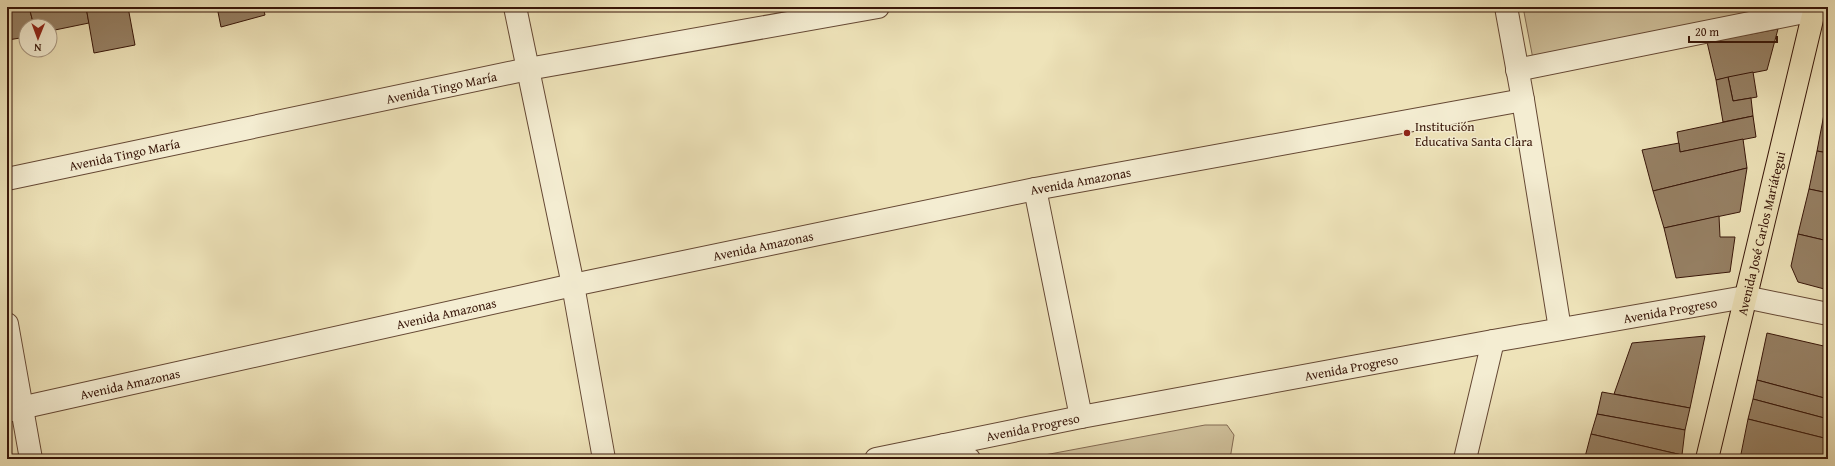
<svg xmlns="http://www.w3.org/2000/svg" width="1835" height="466" viewBox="0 0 1835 466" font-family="'Gentium Book Plus',serif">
	<rect width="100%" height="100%" fill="#eee3b9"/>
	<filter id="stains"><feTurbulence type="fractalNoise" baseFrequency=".005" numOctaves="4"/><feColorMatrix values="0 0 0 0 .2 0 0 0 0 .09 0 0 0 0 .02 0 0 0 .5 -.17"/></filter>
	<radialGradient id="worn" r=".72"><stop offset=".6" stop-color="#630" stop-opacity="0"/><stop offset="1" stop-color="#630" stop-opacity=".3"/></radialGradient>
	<!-- green -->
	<g fill="#cfc09b" stroke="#836a52">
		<path d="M1523,7H1778L1533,59Z"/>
		<path d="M1205,425H1227L1234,435L1230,459H1023Z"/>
	</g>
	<!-- building -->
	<g fill="#968064" stroke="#371508">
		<path d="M7,7H29L34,26H26V37L8,40Z"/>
		<path d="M29,7H86L89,23L50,31V26H34Z"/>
		<path d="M86,7H128L135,45L94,53Z"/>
		<path d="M217,7H263L265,15L221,27Z"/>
		<path d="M1778,29L1767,70L1716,80L1707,42Z"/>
		<path d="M1753,72L1757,97L1733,101L1728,77Z"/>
		<path d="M1728,77L1733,101L1751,98L1753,116L1723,122L1716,80Z"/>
		<path d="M1825,109H1828V153L1817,151Z"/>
		<path d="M1753,116L1756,137L1680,152L1677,132Z"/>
		<path d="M1743,139L1747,168L1653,191L1642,150L1679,143L1680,152Z"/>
		<path d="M1817,151L1828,153V193L1809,189Z"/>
		<path d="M1747,168L1740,212L1664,228L1653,191Z"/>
		<path d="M1809,189L1828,193V241L1798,234Z"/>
		<path d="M1719,216L1720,237H1735L1730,272L1676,278L1664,228Z"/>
		<path d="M1798,234L1828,241V290L1798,282L1791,266Z"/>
		<path d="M1767,333L1828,347V399L1757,380Z"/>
		<path d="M1705,336L1690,408L1614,394L1632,343Z"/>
		<path d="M1757,380L1828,399V419L1753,399Z"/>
		<path d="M1602,392L1690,408L1685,430L1597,414Z"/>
		<path d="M1753,399L1828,419V439L1748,419Z"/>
		<path d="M1597,414L1685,430L1682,455L1591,434Z"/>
		<path d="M1748,419L1828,439V459H1740Z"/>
		<path d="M1591,434L1682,455L1681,459H1596L1585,457Z"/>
	</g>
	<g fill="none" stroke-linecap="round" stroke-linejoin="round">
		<defs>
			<g id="minor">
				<path d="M515,7L573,285L604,459"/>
				<path d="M1506,7L1523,100L1560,329"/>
				<path d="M1517,70L1814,10"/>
				<path id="s1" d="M7,179L528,69L878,7"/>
				<path d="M1035,189L1081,417"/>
				<path d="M7,324L31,459"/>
				<path id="s2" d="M7,411L573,285L1035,189L1523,100"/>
				<path d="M944,445L969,459"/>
				<path id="s3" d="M876,459L1081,417L1493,341L1745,297L1828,314"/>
				<path d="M1465,459L1493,341"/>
			</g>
			<g id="major">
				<path id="s4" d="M1707,459L1815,7"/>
			</g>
		</defs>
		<!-- minor casing -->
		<use href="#minor" stroke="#654834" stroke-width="24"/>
		<!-- major casing -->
		<use href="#major" stroke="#371508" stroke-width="24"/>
		<!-- minor -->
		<use href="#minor" stroke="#f4edd2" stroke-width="22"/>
		<!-- major -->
		<use href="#major" stroke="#eee3b9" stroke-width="22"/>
	</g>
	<!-- markers -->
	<circle fill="#8f2418" stroke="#f4edd2" stroke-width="1.5" cx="1407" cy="133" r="4"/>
	<g text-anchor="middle" stroke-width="3" stroke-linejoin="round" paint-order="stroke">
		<!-- street labels -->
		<g font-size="13" fill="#371508" stroke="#f4edd2">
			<text dy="5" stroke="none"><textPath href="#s1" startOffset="444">Avenida Tingo María</textPath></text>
			<text dy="5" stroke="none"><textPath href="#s1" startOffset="120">Avenida Tingo María</textPath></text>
			<text dy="5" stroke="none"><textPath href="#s2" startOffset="1098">Avenida Amazonas</textPath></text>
			<text dy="5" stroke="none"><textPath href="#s4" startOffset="232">Avenida José Carlos Mariátegui</textPath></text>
			<text dy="5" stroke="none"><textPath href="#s2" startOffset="774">Avenida Amazonas</textPath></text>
			<text dy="5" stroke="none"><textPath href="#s3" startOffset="808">Avenida Progreso</textPath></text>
			<text dy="5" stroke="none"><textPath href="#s2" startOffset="450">Avenida Amazonas</textPath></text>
			<text dy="5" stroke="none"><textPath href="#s3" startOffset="484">Avenida Progreso</textPath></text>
			<text dy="5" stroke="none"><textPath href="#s2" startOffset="126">Avenida Amazonas</textPath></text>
			<text dy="5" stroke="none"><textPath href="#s3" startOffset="160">Avenida Progreso</textPath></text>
		</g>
		<!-- poi labels -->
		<g font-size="13" fill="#371508" stroke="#f4edd2" text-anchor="start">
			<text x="1415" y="131">Institución<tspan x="1415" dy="15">Educativa Santa Clara</tspan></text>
		</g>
	</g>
	<!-- margin -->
	<rect width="1835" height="466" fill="none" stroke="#eee3b9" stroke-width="24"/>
	<rect x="8" y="8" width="1819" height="450" fill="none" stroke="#371508" stroke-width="2"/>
	<rect x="12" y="12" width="1811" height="442" fill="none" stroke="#371508"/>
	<!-- north arrow -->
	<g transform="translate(38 38) rotate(181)"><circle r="19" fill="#f4edd2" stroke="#a89781"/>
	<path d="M0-3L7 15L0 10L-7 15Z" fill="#8f2418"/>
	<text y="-6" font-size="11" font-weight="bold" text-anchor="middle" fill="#371508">N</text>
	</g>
	<!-- scale -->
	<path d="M1689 36v6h88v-6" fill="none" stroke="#371508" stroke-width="2"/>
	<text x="1695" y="36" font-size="12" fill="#371508" stroke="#f4edd2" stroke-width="3" paint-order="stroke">20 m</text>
	<rect width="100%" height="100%" filter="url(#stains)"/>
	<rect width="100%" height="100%" fill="url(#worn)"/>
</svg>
